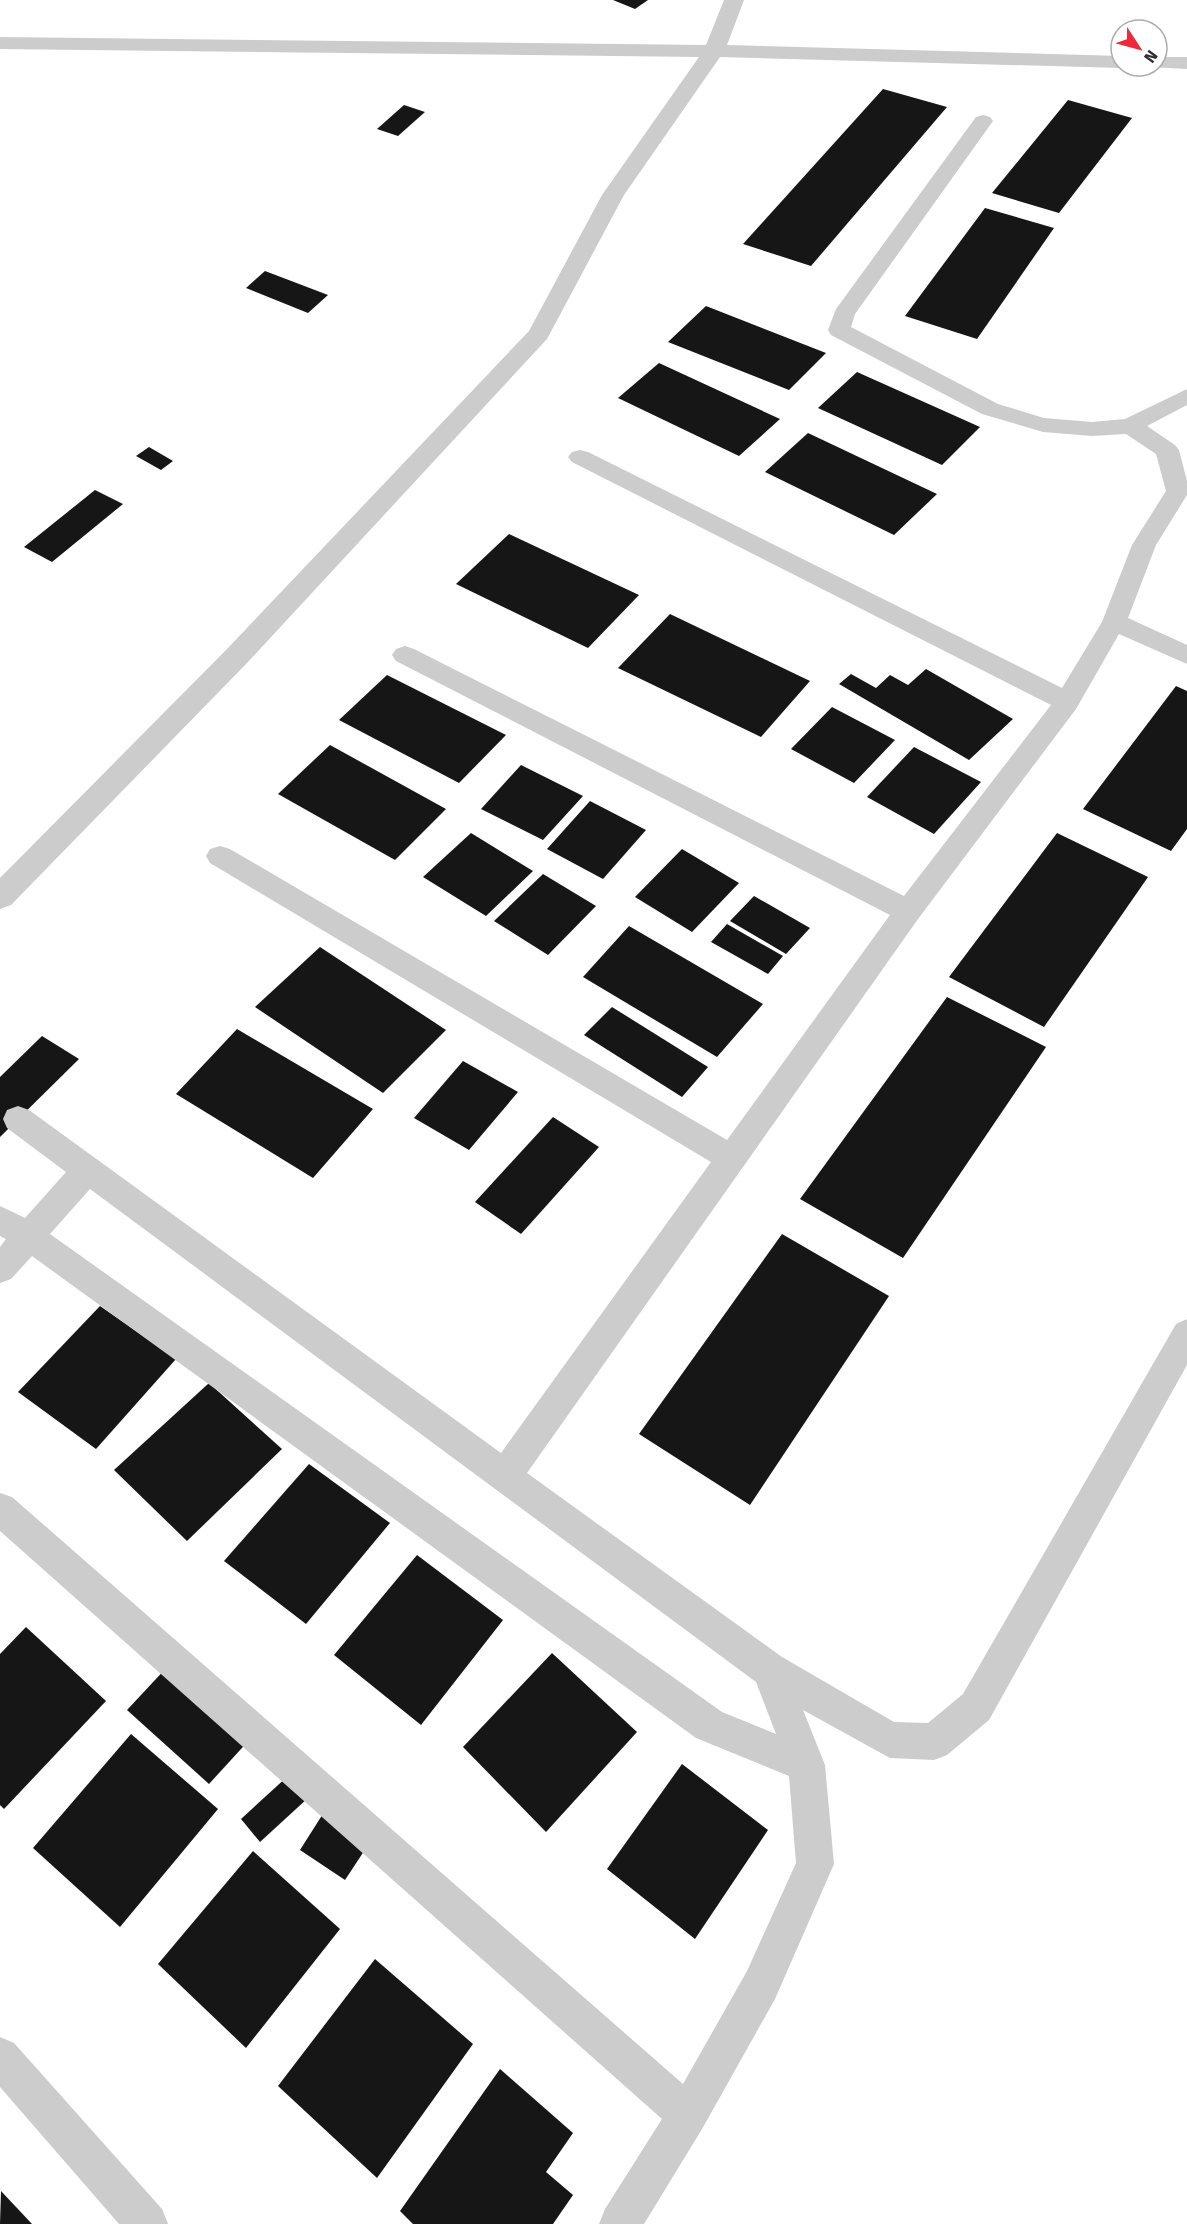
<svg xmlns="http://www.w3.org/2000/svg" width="1187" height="2224" viewBox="0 0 1187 2224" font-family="'Fira Sans',sans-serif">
	<rect width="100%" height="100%" fill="#fff"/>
	<!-- building -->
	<g fill="#161616">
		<path d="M613,0H648L635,9Z"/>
		<path d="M883,89L947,107L811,266L743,244Z"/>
		<path d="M1068,100L1132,118L1059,213L992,193Z"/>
		<path d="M404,105L425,112L398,136L377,129Z"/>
		<path d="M985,208L1054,228L977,339L905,316Z"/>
		<path d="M265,271L328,295L308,313L246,288Z"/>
		<path d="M706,306L826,353L789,390L668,342Z"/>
		<path d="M659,363L780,419L739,456L618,398Z"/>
		<path d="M857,372L980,427L942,465L818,408Z"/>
		<path d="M808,433L937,494L894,535L765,472Z"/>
		<path d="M149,447L173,461L161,470L136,456Z"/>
		<path d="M95,490L123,504L52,562L24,547Z"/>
		<path d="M509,534L639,595L588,648L456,584Z"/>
		<path d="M670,614L810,681L761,737L618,668Z"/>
		<path d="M926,669L1013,719L969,760L839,684L851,674L876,688L890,675L908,685Z"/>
		<path d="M387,675L506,735L459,783L339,720Z"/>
		<path d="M1176,686L1187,691V829L1171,851L1083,809Z"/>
		<path d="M832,707L895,740L854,783L791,749Z"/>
		<path d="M330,745L446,809L395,860L278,794Z"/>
		<path d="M914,747L981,782L934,834L867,797Z"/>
		<path d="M521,765L583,796L543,840L481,809Z"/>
		<path d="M590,801L646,830L603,879L547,849Z"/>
		<path d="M471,833L533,871L486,916L423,877Z"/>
		<path d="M1057,833L1148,877L1044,1027L949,977Z"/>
		<path d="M682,849L739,883L692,932L635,897Z"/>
		<path d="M543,874L596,906L548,955L494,921Z"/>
		<path d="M754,896L810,928L786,954L730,921Z"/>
		<path d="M727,924L783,956L768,974L711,942Z"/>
		<path d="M629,926L763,1004L717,1057L583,977Z"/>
		<path d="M320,947L446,1030L383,1093L255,1007Z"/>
		<path d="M947,997L1046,1047L903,1258L800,1199Z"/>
		<path d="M612,1007L708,1067L682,1097L584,1035Z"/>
		<path d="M237,1029L373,1109L313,1178L176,1094Z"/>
		<path d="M42,1036L79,1059L0,1137V1077Z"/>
		<path d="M463,1061L518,1092L469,1150L414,1118Z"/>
		<path d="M553,1117L599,1147L521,1234L475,1202Z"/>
		<path d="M782,1234L889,1296L750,1505L639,1434Z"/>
		<path d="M100,1306L176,1359L96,1449L18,1392Z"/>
		<path d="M209,1383L282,1449L187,1541L114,1470Z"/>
		<path d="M309,1464L390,1523L306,1624L224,1561Z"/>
		<path d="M417,1555L503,1620L421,1725L334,1655Z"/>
		<path d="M26,1627L106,1701L4,1809L0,1805V1654Z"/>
		<path d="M552,1653L637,1732L546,1832L463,1747Z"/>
		<path d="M169,1665L252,1737L209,1784L127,1710Z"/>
		<path d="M131,1734L218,1809L120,1927L33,1848Z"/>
		<path d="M682,1764L768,1830L695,1939L607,1869Z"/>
		<path d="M289,1775L308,1798L260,1842L241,1819Z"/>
		<path d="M326,1809L372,1839L345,1880L300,1850Z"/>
		<path d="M253,1851L340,1929L246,2048L158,1964Z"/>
		<path d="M375,1959L473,2044L377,2178L278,2086Z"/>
		<path d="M500,2069L573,2133L546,2172L573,2195L553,2224H413L400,2211Z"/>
		<path d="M1,2191L32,2224H0Z"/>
	</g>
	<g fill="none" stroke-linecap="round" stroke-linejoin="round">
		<!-- lane -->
		<g fill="#ccc" fill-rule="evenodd">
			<path d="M983,115L990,117L993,121L855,314L851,327L998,404L1044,418L1092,422L1125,419L1187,389V405L1147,426L1175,445L1179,450L1187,481V495L1156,545L1128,618L1187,645V664L1119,634L1076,709L918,919L527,1473L782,1657L894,1722L928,1723L963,1694L1176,1324L1187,1319V1365L989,1720L947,1755L934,1760L890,1758L803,1710L825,1765L834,1864L775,1999L702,2129L644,2224H599L605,2209L662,2119L0,1531V1493L12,1497L683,2084L747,1971L796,1863L789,1776L696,1738L32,1256L11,1279L0,1283V1247L6,1239L0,1236V1206L25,1218L66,1172L7,1128L3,1119L7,1110L18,1106L29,1110L501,1453L711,1162L210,863L206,856L210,849L220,846L230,849L727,1140L890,915L396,661L392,655L396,649L405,646L414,649L904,896L1051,705L572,462L568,457L572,452L580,450L588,452L1062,688L1102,622L1132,545L1166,491L1156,454L1126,434L1092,436L1043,432L982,414L831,335L828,330L836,309L976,117ZM90,1189L756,1682L776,1734L722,1712L50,1234Z"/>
			<path d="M0,2037L14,2043L162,2209L168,2224H119L0,2087Z"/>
		</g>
		<!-- street -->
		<g fill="#ccc" fill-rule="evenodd">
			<path d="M724,0H744L727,45L1121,56V66H1129L1121,68L720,57L624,195L547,339L247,663L11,905L0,909V878L227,649L529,331L602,195L699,57L0,49V37L706,45Z"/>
			<path d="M1157,57H1187V69L1150,67L1157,66Z"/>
		</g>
	</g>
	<!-- north arrow -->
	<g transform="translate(1139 48) rotate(126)"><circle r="28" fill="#ffffff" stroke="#acacac" stroke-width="1.5"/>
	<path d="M0-4.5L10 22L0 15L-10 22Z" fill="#f1273a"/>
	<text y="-9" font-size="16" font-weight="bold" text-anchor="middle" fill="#2f2f2f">N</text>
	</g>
</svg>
